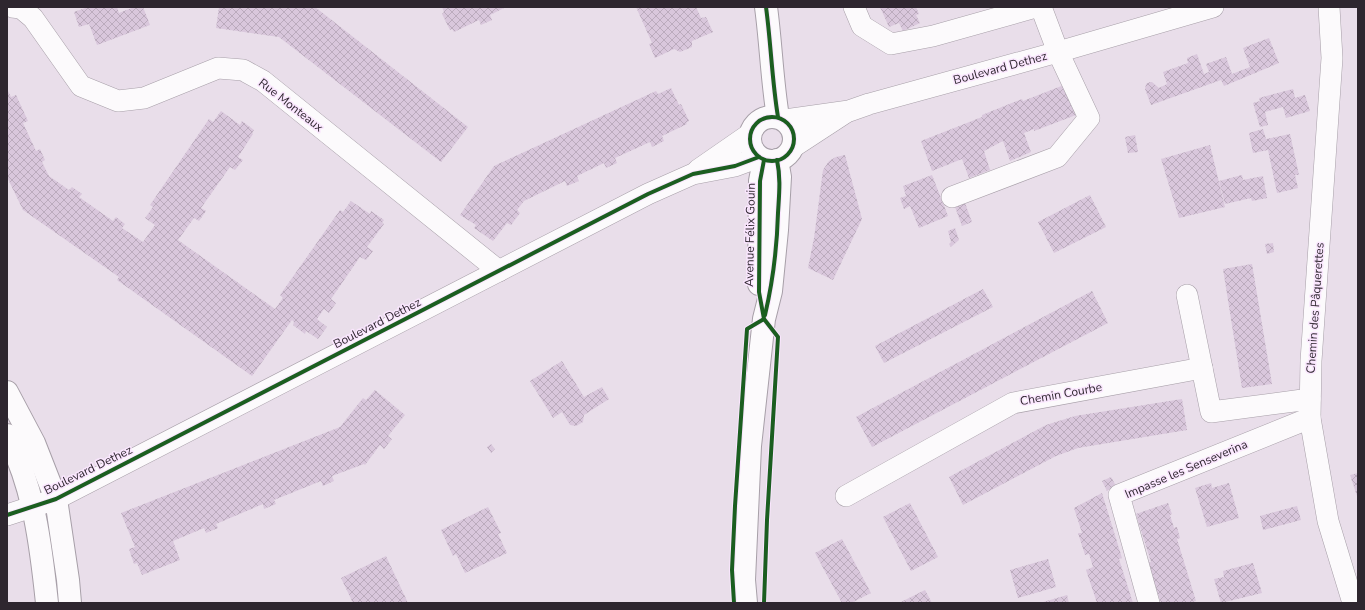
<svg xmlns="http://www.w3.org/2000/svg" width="1365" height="610" viewBox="0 0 1365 610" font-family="'Nunito Sans',sans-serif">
	<defs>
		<pattern id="building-cross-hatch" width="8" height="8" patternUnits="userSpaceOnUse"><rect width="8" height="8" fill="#d9c7dc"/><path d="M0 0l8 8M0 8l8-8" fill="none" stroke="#bbabbd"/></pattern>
	</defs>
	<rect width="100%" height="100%" fill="#e9deea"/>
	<!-- building -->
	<g fill="url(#building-cross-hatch)">
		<path d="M88,7H117L119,13L134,7H143L150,25L97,45L89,24L79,27L74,12Z"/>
		<path d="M219,7H315L468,127L441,162L279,37L216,28Z"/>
		<path d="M442,7H506L490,15L492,20L481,25L479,20L454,32L452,29L450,30L442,14L444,12Z"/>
		<path d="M636,7H696L701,18L706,17L713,32L692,41V47L680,52L674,49L655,58L649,44L652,43Z"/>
		<path d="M880,7H916L919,14L916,15L920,23L903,31L899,23L889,27Z"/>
		<path d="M1269,38L1279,63L1224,86L1221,80L1151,105L1145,89L1146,84L1150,82H1152L1159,88L1167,84L1163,72L1188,63L1187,58L1197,54L1204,74L1209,72L1206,64L1226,57L1232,74L1250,67L1243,48Z"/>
		<path d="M1064,85L1076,115L1034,131V129L1024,133L1031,152L1010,161L1003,141L984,151L990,170L969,178L962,159L932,171L921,141L982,117V115L1022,99L1023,101Z"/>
		<path d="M671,88L679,105L681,104L689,121L686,123L687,124L662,136L664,141L652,147L650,142L615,158L617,163L606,168L604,163L577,176L579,181L567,186L565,181L524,201L517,210L520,213L511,225L507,223L493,241L474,228L476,225L460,215L494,166L656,91L658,94Z"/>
		<path d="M7,89L11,97L16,95L28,121L23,123L36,151L40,149L45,160L42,162L49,176L69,190L72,187L82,194L79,197L113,221L116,217L125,224L122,228L143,242L155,225L145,218L153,207L150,205L209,119L213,122L221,111L240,125L242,121L254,130L252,133L253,134L238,157L243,160L235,170L230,167L201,208L206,211L199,221L194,218L178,240L275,309L283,298L280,295L340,210L343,212L351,201L370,214L371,211L384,220L382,223L384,224L367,247L373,251L366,260L360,257L331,299L336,303L329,313L324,309L317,319L327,327L318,339L306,331L305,334L293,325L294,322L292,320L252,376L117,280L119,277L23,210L7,177Z"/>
		<path d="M1293,89L1295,98L1305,95L1310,111L1286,118L1283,107L1265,112L1268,125L1260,127L1253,103L1260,101L1259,98Z"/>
		<path d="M1263,129L1266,139L1290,134L1299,175H1295L1298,188L1277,193L1268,150L1253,153L1249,133Z"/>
		<path d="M1135,135L1138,152L1128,153L1125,137Z"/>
		<path d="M1210,145L1225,207L1179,218L1161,159Z"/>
		<path d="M845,155L862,219L833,280L808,268L814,238L823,170L829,161L836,157Z"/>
		<path d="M932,175L948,216L919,228L910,206L904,209L900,198L906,196L903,186Z"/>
		<path d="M1242,175L1243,180L1263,176L1267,198L1252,201L1251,198L1225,204L1219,181Z"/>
		<path d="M1090,195L1106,227L1054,253L1038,222Z"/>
		<path d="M965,203L972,222L962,226L955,207Z"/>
		<path d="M955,228L959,240L951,247L949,244L951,242L948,231Z"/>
		<path d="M1273,243L1274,252L1267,254L1265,244Z"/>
		<path d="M1252,264L1272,384L1242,388L1223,269Z"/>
		<path d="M983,289L993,307L884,363L875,346Z"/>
		<path d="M1092,291L1108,323L872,447L856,417Z"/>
		<path d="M562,361L584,397L602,387L609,399L584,415L583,422L576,426L570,425L562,412L553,418L530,381Z"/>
		<path d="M375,390L405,415L388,436L392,439L384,449L380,445L365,465L364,464L332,476L334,481L323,486L321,481L274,500L276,504L264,509L263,504L216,524L218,528L206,533L204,528L173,541L180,560L142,575L137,563L134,564L129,549L135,547L121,513L340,427L363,398L366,400Z"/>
		<path d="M1182,399L1187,430L1078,448L1056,456L963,505L949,477L1046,425L1075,416Z"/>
		<path d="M491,444L495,449L491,453L487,447Z"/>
		<path d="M1358,473V499L1350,475Z"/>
		<path d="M1111,477L1116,486L1107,491L1102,481Z"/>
		<path d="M1211,483L1212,488L1229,483L1239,518L1207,527L1195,488Z"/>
		<path d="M1102,493L1122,558L1119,559L1133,603H1097L1086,570L1093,567L1089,554L1085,555L1078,533H1082L1074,508Z"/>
		<path d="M910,503L938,557L911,571L883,517Z"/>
		<path d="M1168,503L1172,514L1170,515L1174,528L1177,527L1180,538L1177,539L1196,601L1189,603H1161L1148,563L1151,562L1136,514Z"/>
		<path d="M1297,506L1301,520L1263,530L1260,516Z"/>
		<path d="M488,507L501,533L498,534L507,553L465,573L456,554L453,556L441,530Z"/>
		<path d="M842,539L871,593L851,603H842L815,553Z"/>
		<path d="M386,556L408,603H353L341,578Z"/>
		<path d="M1048,559L1056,587L1018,598L1010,570Z"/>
		<path d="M1253,563L1262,593L1221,603L1214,579L1224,577L1223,571Z"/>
		<path d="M925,590L932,603H899Z"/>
		<path d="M1067,595L1069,603H1040Z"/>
	</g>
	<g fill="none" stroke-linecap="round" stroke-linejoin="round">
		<defs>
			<g id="street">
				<path d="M12,7L21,8L33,18L81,86L118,101L144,98L218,68L243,70L263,81L499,271"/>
				<path d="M854,7L862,26L891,44L933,36L1036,7"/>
				<path d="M1329,7L1332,58L1311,361L1310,418L1328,521L1353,603"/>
				<path d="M785,120L849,111L869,104L1058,52L1213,7"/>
				<path d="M793,147L845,113"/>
				<path d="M698,170L750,134"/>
				<path d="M952,197L1057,157L1089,118L1058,52L1041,7"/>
				<path d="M1187,295L1211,412L1310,399"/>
				<path d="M846,496L1013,403L1202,368"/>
				<path d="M7,515L56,499L648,194L693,174L735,166L759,157"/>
				<path d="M1149,603L1119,495L1310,418"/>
			</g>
			<g id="secondary">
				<path d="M766,7C771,44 772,81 778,117"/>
				<circle cx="772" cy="139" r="22"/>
				<path d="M759,284L760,181L764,160"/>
				<path d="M7,392L34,443L56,499L68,580L70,603"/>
				<path d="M7,435C34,487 41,546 47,603"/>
				<path d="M746,603L744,580L750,446L764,319L771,291L777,230L780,177L777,160"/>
			</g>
		</defs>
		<!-- street casing -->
		<use href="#street" stroke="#a79fa8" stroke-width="22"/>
		<!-- secondary casing -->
		<use href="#secondary" stroke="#a79fa8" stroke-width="24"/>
		<!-- street -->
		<use href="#street" stroke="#fcfafc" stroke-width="21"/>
		<!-- secondary -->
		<use href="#secondary" stroke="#fcfafc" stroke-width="22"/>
		<defs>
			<g id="cycleway">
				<path d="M766,7C771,44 772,81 778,117"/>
				<circle cx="772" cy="139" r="22"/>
				<path d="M765,315C773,281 777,247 778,213C779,195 781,179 777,160"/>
				<path d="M7,515L56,499L648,194L693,174L735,166L759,157"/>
				<path d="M734,603L732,570L735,506L747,329L764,319"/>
				<path d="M764,603L767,520L778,337L764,319L759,292L760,181L764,160"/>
			</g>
		</defs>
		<!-- cycleway casing -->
		<use href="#cycleway" stroke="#fae6fe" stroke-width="6"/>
		<!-- cycleway -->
		<use href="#cycleway" stroke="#1b5e20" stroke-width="4"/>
	</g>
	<g text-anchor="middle" stroke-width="3" stroke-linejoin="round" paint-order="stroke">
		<!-- street labels -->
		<g font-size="12" fill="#2e262f" stroke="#fae6fe">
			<text transform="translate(1000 68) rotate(-15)" y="4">Boulevard Dethez</text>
			<text transform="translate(291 105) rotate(38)" y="4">Rue Monteaux</text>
			<text transform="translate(750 235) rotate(-89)" y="4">Avenue Félix Gouin</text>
			<text transform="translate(1315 308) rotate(-86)" y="4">Chemin des Pâquerettes</text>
			<text transform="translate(377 323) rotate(-27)" y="4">Boulevard Dethez</text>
			<text transform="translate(1061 394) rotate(-10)" y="4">Chemin Courbe</text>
			<text transform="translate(1186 469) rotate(-23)" y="4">Impasse les Senseverina</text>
			<text transform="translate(88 470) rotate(-26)" y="4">Boulevard Dethez</text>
		</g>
	</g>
	<!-- border -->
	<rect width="1365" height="610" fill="none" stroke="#2e262f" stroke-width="16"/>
</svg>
